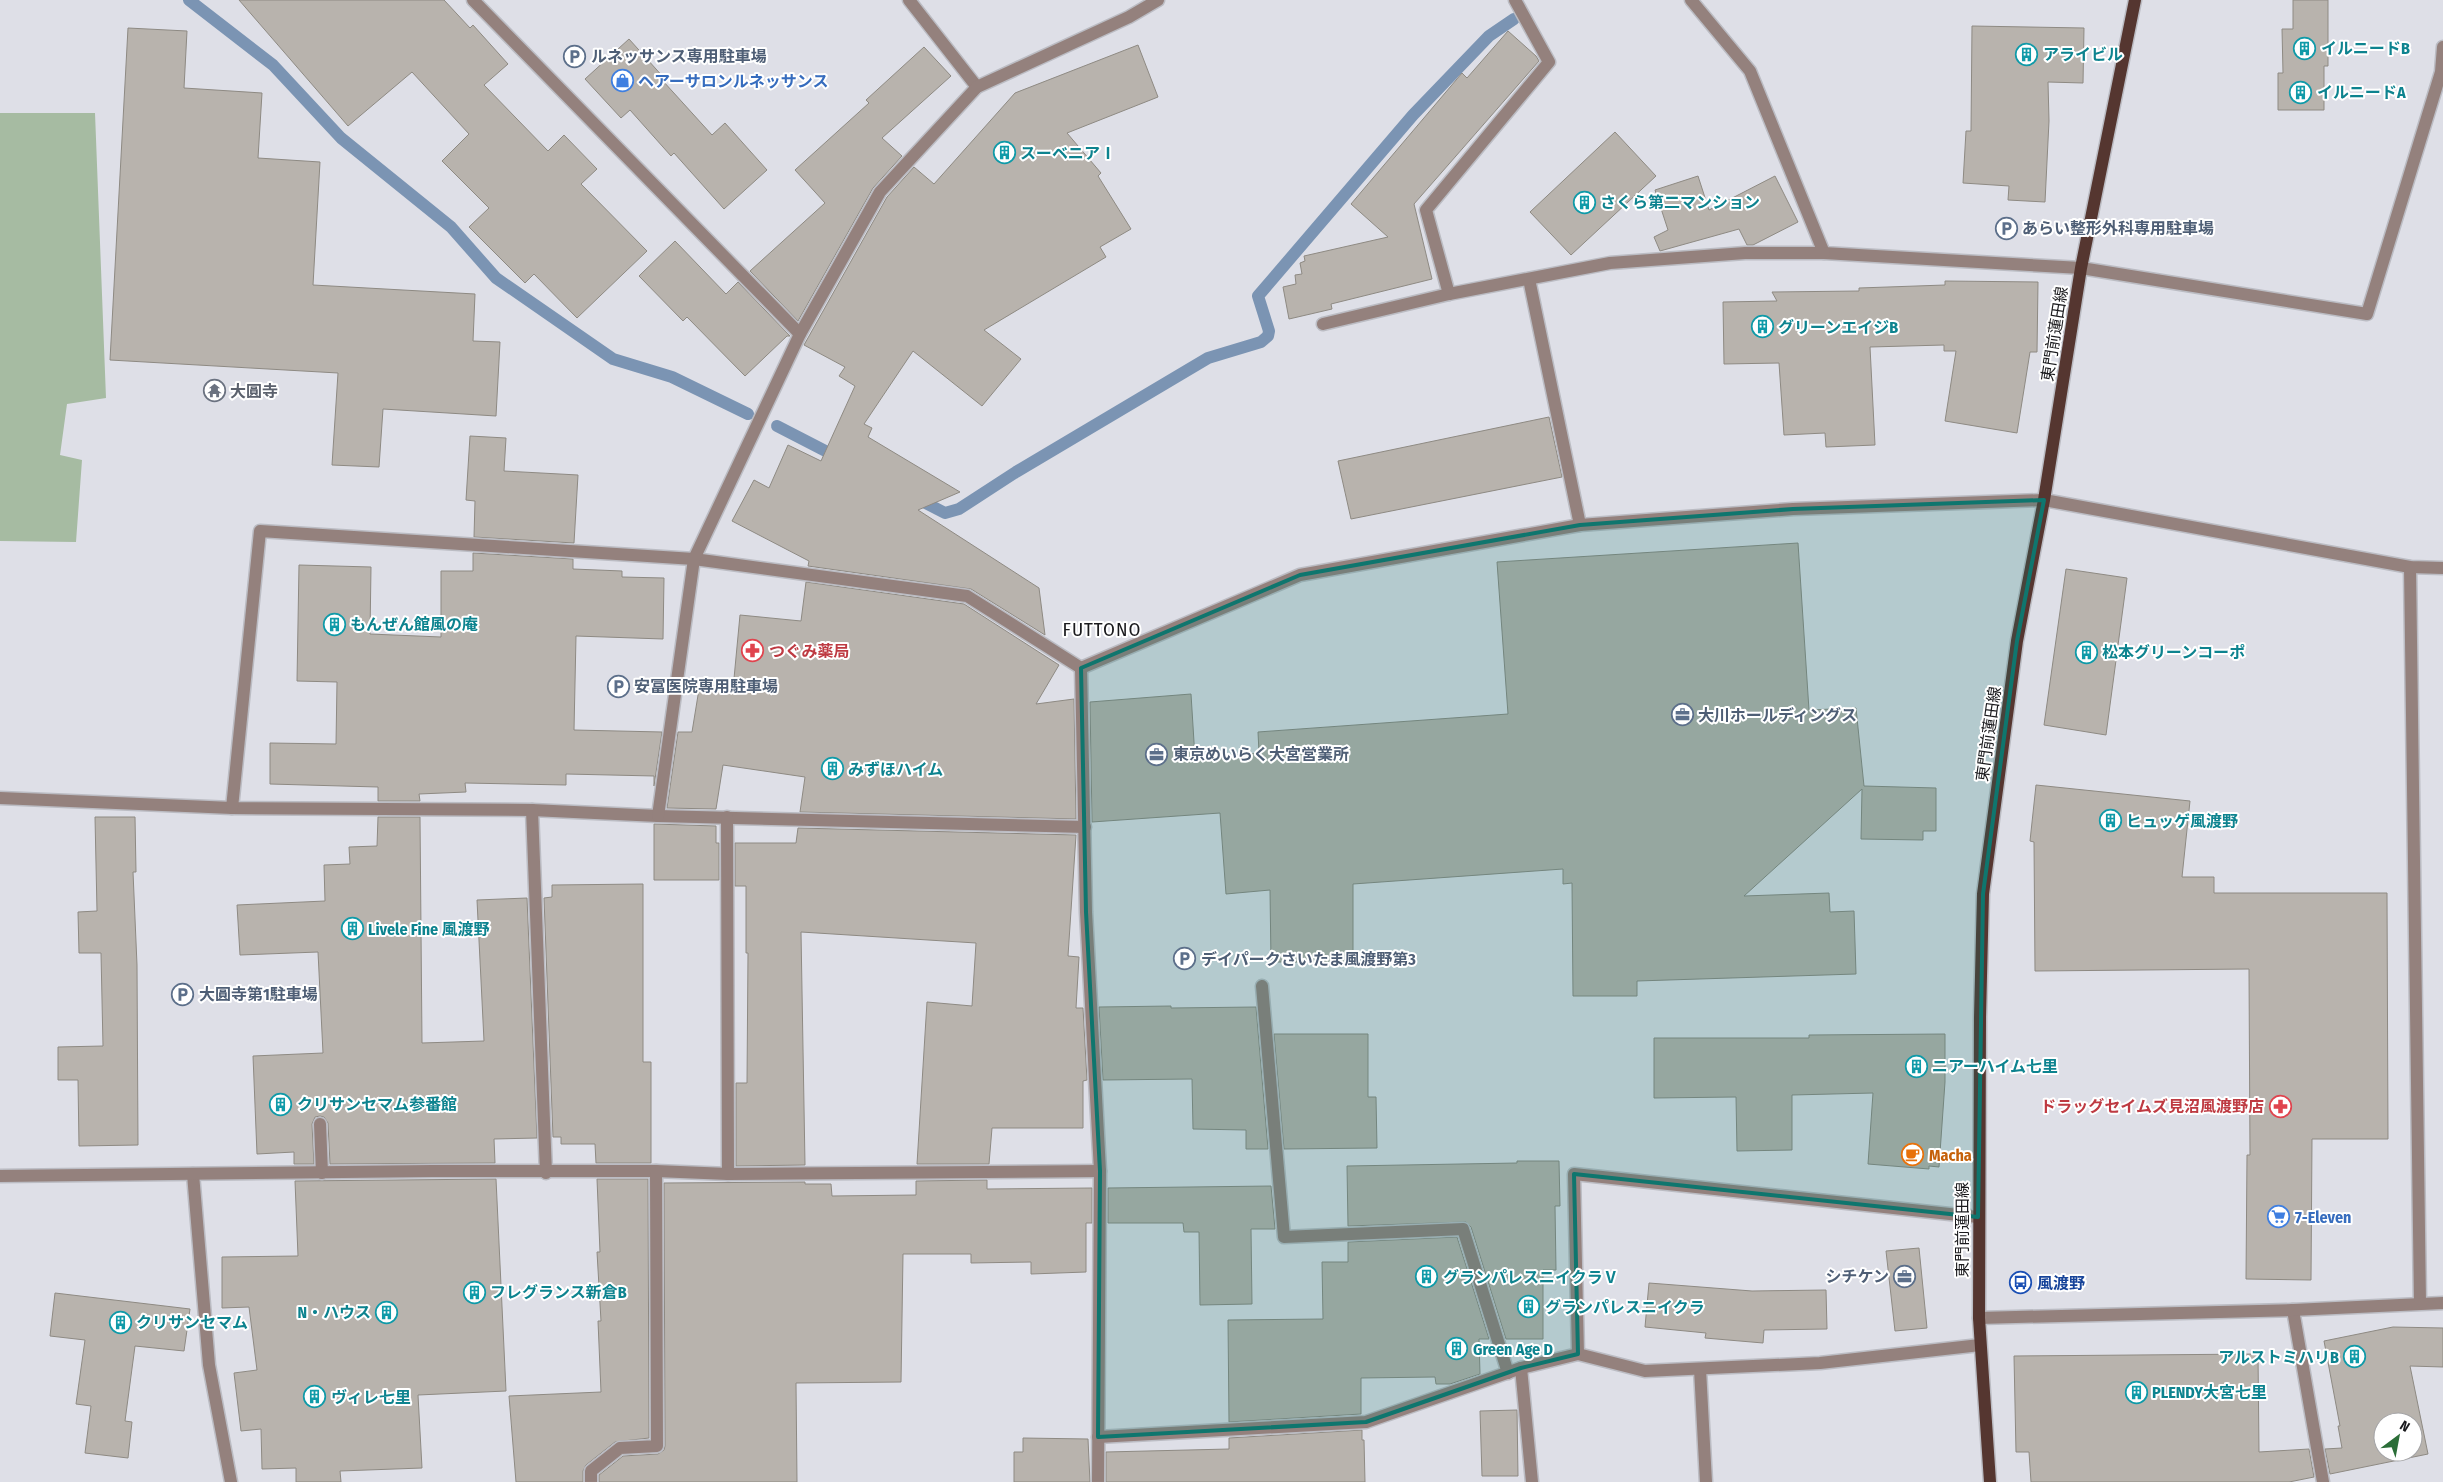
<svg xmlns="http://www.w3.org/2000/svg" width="2443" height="1482" viewBox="0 0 2443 1482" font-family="'Fira Sans Condensed','Noto Sans JP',sans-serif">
	<rect width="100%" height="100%" fill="#dedfe7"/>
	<!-- green -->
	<path fill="#a6bba2" d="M0,113H95L106,398L67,404L60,455L82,460L76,542L0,541Z"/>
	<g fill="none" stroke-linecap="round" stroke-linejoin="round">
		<!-- stream -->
		<g stroke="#7b94b3" stroke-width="12">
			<path d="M189,0L273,65L341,138L451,227L496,278L613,359L672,377L748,414"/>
			<path d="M777,426L841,459"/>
			<path d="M916,498L945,513L959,509L1016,472L1208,358L1261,342L1268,336L1269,331L1258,296L1413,115L1489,36L1514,19"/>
		</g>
	</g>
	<!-- building -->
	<g fill="#b8b3ad" stroke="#8e8a83" fill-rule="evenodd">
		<path d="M239,0H444L470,28L473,25L508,64L484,85L548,151L564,135L597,169L581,184L647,251L577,318L534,274L525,283L469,227L489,208L442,161L469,134L412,72L348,126Z"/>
		<path d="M2293,0H2328V66H2324V110H2278V73H2283L2282,29H2293Z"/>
		<path d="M1972,26L2084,28L2083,83L2048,82L2049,121L2045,202L2008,200L2009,186L1963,183L1966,131H1971Z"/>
		<path d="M128,28L187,31L184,88L262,93L258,158L320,162L313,285L475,294L473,341L500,342L496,416L383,409L379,467L332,465L338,373L110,360Z"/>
		<path d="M1508,31L1536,56L1539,61L1414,204L1432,279L1331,304L1332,309L1289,319L1283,287L1296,284L1295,275L1302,274L1300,263L1305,261L1304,256L1388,237L1351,204L1462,73L1467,78Z"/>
		<path d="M629,39L665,79L663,81L712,135L725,123L767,170L724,209L674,153L671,156L630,110L621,118L585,79Z"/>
		<path d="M1138,45L1158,97L1067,133L1101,173L1098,176L1131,229L1100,247L1106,257L984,330L1021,359L982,406L913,351L864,424L872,428L868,437L960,492L918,510L1039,588L1045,635L971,589L808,566L809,561L732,521L754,480L769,488L788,445L821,461L855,386L839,376L845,367L804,345L887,197L914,167L934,184L1015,93Z"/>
		<path d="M924,47L951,76L882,138L902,156L873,188L798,321L750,271L825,203L795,170L869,103L866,100Z"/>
		<path d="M1615,132L1656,176L1571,255L1530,212Z"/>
		<path d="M1698,176L1709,210L1775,176L1798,222L1753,245H1747L1739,229L1660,251L1654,237L1668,230L1655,190Z"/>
		<path d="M675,241L726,294L738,282L790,336H787L745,376L687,317L683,321L639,276Z"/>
		<path d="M1945,281L2038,282L2037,352H2030L2017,433L1945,421L1956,351H1944V345L1870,347L1875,445L1826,447L1825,433L1784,435L1779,363L1724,364L1723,302L1777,301L1772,292L1859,291V288L1945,285Z"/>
		<path d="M1549,417L1562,477L1351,519L1338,461Z"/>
		<path d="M470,436L506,438L504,471L578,475L574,543L474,537L475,501L466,500Z"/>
		<path d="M1798,543L1809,710L1856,708L1864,786L1936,788V831H1923V840L1861,839L1862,789L1744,896L1829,893L1830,912L1854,911L1856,974L1637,981V996H1573L1572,883L1563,884V869L1353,884V962H1271L1270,890L1226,894L1220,813L1092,822L1090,702L1191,694L1195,758L1259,753L1258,732L1508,714L1497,562Z"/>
		<path d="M473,553L573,559V569L622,571V577L664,578L663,639L576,636L574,730L662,732L654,786V776L566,774V785L465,783L466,792L419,794L420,801H378V787L270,784V743L336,744L337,682L297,681L299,565L371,567L370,634L441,637V571H473Z"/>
		<path d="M2066,569L2127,578L2106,735L2044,725Z"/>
		<path d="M806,582L964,604L1059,665L1036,704L1074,699L1076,819L800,812L805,777L723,765L716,809L667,808L678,732H692L700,683L733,689L740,615L801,621Z"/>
		<path d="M2036,785L2190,801L2182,877H2214V893H2387L2388,1139H2312L2311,1280L2246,1279L2247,1155H2250L2249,969L2035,971L2034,842L2030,841Z"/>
		<path d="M95,817H135L136,872H133L137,965L138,1145L79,1146L78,1080H58V1047L103,1046L101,953H79L78,912L97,911Z"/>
		<path d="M378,817H420L422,1043L484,1041L477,900L527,898L537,1138L494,1139L495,1163L330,1164L328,1123L324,1117L320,1116L315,1117L312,1124L314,1164H294V1152L257,1154L253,1056L323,1053L318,952L240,955L237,905L325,901L324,865L350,864L349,847L377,846Z"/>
		<path d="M654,824L716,826V843H719V880H654Z"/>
		<path d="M798,828L1076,835L1068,956L1079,957L1076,1008H1083L1087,1080L1083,1081V1128H992L989,1164H917L927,1002L972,1006L976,943L801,932L805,1165L736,1166V1083H747L748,953H746V886H735V843H796Z"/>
		<path d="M643,884V1062H651V1163H596L595,1144H561V1137H553L544,898L552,897V885Z"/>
		<path d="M1171,1006V1008L1256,1007L1268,1149H1246V1130L1193,1129L1192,1079L1103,1080L1099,1007Z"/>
		<path d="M1274,1034H1368V1097H1376L1377,1148L1284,1149Z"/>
		<path d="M1945,1034V1082L1939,1167L1929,1166V1169L1868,1164L1873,1093L1792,1095V1150L1737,1151L1736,1097L1654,1098V1038H1809V1035Z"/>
		<path d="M1517,1161H1559L1560,1206H1555L1556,1270H1543V1339H1506L1471,1227L1466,1222L1348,1226L1347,1166L1517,1163Z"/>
		<path d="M496,1179L506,1391L418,1395L422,1468L340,1471L341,1482H296V1468L262,1469L261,1429L241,1431L234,1373L257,1370L249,1307L222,1308V1257L298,1256L295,1181Z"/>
		<path d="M597,1179H648L649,1438L615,1442L586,1465L583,1471V1482H516L509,1396L601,1392L598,1321H601L597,1252H600Z"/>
		<path d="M987,1180V1189L1092,1188V1223H1086V1272L1031,1274V1262L971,1263V1254H903L901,1382L796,1383L797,1482H599V1475L623,1456L658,1454L664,1450L665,1446L664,1183L805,1182V1184H831L832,1196L916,1195V1181Z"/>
		<path d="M1271,1186L1275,1229H1251L1252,1304L1200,1305L1199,1232H1184L1183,1223H1108V1188Z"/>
		<path d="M1457,1237L1489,1339H1479L1480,1374L1450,1384H1436L1435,1377L1361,1378V1414L1229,1422L1228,1320L1323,1319L1322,1262H1348V1242Z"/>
		<path d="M1919,1248L1927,1328L1895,1331L1886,1251Z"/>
		<path d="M1649,1283L1752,1291L1826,1290L1827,1329L1764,1330L1763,1343L1705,1338L1706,1333L1645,1327Z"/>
		<path d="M55,1293L190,1309L184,1351L135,1346L125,1421L132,1422L128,1458L85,1453L91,1406L76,1404L85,1340L50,1336Z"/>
		<path d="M2393,1327L2443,1328V1367L2410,1366L2428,1454L2330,1474L2325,1449L2342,1448L2338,1426H2340L2324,1341ZM2383,1422H2413V1452H2383Z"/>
		<path d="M2258,1354L2259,1452L2309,1449L2314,1477L2289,1482H2031L2029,1452H2016L2014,1356Z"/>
		<path d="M1517,1410L1518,1476H1482L1480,1411Z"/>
		<path d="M1362,1430V1440H1364L1365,1482H1106V1452L1229,1449V1438Z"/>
		<path d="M1023,1438L1088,1439L1090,1482H1014V1452H1023Z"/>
	</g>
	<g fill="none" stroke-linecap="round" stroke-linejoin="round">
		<defs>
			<g id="minor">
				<path d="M473,0L800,334"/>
				<path d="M909,0L977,87"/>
				<path d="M1691,0L1750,71L1824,253L2081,268L2367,314L2441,72L2443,47"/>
				<path d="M1529,279L1580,525"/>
				<path d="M1449,294L1426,210L1549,62L1515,0"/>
				<path d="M1323,324L1449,294L1610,263L1745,253H1824"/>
				<path d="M2410,567L2420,1303"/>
				<path d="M1081,668L1300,575L1580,525L1793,509L2044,500L2410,567L2443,568"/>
				<path d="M1081,668L1086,912L1100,1171L1098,1482"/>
				<path d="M0,798L232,808L532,810L658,816L1085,827"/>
				<path d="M232,808L260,531L694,559L967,596L1081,668"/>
				<path d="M532,810L546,1173"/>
				<path d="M658,816L694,559L800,334L880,192L977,87L1129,17L1158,0"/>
				<path d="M727,817L728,1174"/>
				<path d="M1262,986L1284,1237L1463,1229L1508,1373"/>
				<path d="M320,1124L322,1173"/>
				<path d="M193,1174L209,1365L231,1482"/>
				<path d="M0,1176L432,1171H656L728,1174L1100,1171"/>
				<path d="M2293,1310L2323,1482"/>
				<path d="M1979,1318L2293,1310L2443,1303"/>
				<path d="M1578,1354L1574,1174L1978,1217"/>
				<path d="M1521,1368L1532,1482"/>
				<path d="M1700,1369L1706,1482"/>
				<path d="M1098,1437L1366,1422L1521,1368L1578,1354L1645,1371L1820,1363L1980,1345"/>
				<path d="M591,1482V1471L620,1448L657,1446L656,1171"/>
			</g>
			<path id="major" d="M1990,1482L1979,1318L1980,1017L1983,894L2017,641L2044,500L2081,268L2135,0"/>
		</defs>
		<!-- minor casing -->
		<use href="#minor" stroke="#bbbcc3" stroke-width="15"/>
		<!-- major casing -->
		<use href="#major" stroke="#bbbcc3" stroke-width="15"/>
		<!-- minor -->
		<use href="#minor" stroke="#94817d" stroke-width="12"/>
		<!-- major -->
		<use href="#major" stroke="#553630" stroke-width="12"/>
	</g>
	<!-- marked area -->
	<path fill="#0f766e" fill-opacity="0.2" stroke="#0f766e" stroke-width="4" stroke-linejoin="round" d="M2044,500L2017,641L1983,894L1978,1217L1574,1174L1578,1354L1521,1368L1366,1422L1098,1437L1100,1171L1086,912L1081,668L1300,575L1580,525L1793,509Z"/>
	<!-- icons -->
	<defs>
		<symbol id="building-ring" viewBox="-11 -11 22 22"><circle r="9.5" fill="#fff" stroke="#0f9aa8" stroke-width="1.5"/><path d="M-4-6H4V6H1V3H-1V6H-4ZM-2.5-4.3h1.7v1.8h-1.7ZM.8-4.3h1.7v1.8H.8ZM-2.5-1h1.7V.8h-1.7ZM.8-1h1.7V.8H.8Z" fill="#0f9aa8"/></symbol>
		<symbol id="parking-ring" viewBox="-11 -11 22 22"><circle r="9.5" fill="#fff" stroke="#5c6f8a" stroke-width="1.5"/><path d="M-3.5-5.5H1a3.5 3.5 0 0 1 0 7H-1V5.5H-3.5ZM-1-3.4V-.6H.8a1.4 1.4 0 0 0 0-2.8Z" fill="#5c6f8a"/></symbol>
		<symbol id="shop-ring" viewBox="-11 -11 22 22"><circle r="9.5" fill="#fff" stroke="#3f7fe0" stroke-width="1.5"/><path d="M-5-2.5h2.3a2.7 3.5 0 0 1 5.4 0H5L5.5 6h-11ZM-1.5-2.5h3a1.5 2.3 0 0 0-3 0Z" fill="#3f7fe0"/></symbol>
		<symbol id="temple-ring" viewBox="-11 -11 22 22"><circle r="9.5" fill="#fff" stroke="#6b7280" stroke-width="1.5"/><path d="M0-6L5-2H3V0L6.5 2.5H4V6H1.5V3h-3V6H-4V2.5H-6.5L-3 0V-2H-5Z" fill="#6b7280"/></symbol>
		<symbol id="pharmacy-ring" viewBox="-11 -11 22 22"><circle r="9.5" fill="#fff" stroke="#e0444e" stroke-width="1.5"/><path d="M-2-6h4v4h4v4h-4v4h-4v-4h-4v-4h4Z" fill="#e0444e"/></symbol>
		<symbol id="office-ring" viewBox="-11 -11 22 22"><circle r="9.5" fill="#fff" stroke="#5c6f8a" stroke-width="1.5"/><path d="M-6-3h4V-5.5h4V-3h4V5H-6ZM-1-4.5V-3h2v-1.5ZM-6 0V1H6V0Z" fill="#5c6f8a"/></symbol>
		<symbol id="cafe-ring" viewBox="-11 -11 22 22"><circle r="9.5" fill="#fff" stroke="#e8710a" stroke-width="1.5"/><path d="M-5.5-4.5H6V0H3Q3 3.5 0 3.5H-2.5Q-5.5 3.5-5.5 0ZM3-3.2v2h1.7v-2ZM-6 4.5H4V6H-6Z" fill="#e8710a"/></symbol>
		<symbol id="supermarket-ring" viewBox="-11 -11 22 22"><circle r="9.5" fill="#fff" stroke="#3f7fe0" stroke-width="1.5"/><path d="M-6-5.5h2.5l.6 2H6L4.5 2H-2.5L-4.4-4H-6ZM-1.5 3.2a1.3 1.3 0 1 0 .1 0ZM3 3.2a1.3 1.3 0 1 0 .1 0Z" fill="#3f7fe0"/></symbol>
		<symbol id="bus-ring" viewBox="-11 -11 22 22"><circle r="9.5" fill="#fff" stroke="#1a4fb4" stroke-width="1.5"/><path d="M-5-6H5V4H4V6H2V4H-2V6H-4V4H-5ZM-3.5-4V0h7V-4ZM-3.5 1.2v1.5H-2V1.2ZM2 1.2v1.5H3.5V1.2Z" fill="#1a4fb4"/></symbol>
	</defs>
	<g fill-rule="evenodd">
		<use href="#building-ring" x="2292" y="36" width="25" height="25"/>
		<use href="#building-ring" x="2014" y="42" width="25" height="25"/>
		<use href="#parking-ring" x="562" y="44" width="25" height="25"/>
		<use href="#shop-ring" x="610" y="68" width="25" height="25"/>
		<use href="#building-ring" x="2288" y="80" width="25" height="25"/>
		<use href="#building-ring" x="992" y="140" width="25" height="25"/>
		<use href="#building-ring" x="1572" y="190" width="25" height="25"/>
		<use href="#parking-ring" x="1994" y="216" width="25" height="25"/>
		<use href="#building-ring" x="1750" y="314" width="25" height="25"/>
		<use href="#temple-ring" x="202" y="378" width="25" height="25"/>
		<use href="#building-ring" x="322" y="612" width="25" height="25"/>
		<use href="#pharmacy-ring" x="740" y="638" width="25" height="25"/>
		<use href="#building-ring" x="2074" y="640" width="25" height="25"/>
		<use href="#parking-ring" x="606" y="674" width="25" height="25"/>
		<use href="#office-ring" x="1670" y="702" width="25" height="25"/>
		<use href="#office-ring" x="1144" y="742" width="25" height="25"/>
		<use href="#building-ring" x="820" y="756" width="25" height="25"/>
		<use href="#building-ring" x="2098" y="808" width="25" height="25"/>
		<use href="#building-ring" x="340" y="916" width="25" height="25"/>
		<use href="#parking-ring" x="1172" y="946" width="25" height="25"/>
		<use href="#parking-ring" x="170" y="982" width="25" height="25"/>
		<use href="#building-ring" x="1904" y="1054" width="25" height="25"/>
		<use href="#building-ring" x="268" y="1092" width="25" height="25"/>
		<use href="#pharmacy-ring" x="2268" y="1094" width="25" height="25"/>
		<use href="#cafe-ring" x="1900" y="1142" width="25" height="25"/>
		<use href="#supermarket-ring" x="2266" y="1204" width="25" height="25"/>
		<use href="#office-ring" x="1892" y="1264" width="25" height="25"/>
		<use href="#building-ring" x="1414" y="1264" width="25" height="25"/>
		<use href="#bus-ring" x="2008" y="1270" width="25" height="25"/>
		<use href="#building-ring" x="462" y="1280" width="25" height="25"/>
		<use href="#building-ring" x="1516" y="1294" width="25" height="25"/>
		<use href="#building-ring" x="374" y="1300" width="25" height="25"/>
		<use href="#building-ring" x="108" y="1310" width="25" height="25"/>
		<use href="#building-ring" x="1444" y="1336" width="25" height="25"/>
		<use href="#building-ring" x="2342" y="1344" width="25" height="25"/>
		<use href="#building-ring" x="2124" y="1380" width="25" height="25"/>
		<use href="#building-ring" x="302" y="1384" width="25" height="25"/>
	</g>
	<g text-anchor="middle" stroke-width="4" stroke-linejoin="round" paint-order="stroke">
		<!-- culture labels -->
		<g font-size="16" font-weight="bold" fill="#0d838f" stroke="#fff" text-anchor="start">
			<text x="2321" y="54">イルニードB</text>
			<text x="2043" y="60">アライビル</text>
			<text x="2317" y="98">イルニードA</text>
			<text x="1020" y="159">スーベニアⅠ</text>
			<text x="1600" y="208">さくら第二マンション</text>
			<text x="1778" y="333">グリーンエイジB</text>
			<text x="350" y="630">もんぜん館風の庵</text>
			<text x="2102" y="658">松本グリーンコーポ</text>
			<text x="848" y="775">みずほハイム</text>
			<text x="2126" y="827">ヒュッゲ風渡野</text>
			<text x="368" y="935">Livele Fine 風渡野</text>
			<text x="1932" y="1072">ニアーハイム七里</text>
			<text x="297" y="1110">クリサンセマム参番館</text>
			<text x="1443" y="1283">グランパレスニイクラⅤ</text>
			<text x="490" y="1298">フレグランス新倉B</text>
			<text x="1545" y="1313">グランパレスニイクラ</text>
			<text x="371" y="1318" text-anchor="end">N・ハウス</text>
			<text x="136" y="1328">クリサンセマム</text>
			<text x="1473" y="1355">Green Age D</text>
			<text x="2339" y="1363" text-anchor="end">アルストミハリB</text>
			<text x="2152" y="1398">PLENDY大宮七里</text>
			<text x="331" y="1403">ヴィレ七里</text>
		</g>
		<!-- service labels -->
		<g font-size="16" font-weight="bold" fill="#4e5e75" stroke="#fff" text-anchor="start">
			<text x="591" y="62">ルネッサンス専用駐車場</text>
			<text x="2022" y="234">あらい整形外科専用駐車場</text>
			<text x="634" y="692">安冨医院専用駐車場</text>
			<text x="1698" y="721">大川ホールディングス</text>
			<text x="1173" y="760">東京めいらく大宮営業所</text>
			<text x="1201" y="965">デイパークさいたま風渡野第3</text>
			<text x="199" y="1000">大圓寺第1駐車場</text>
			<text x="1889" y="1282" text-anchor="end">シチケン</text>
		</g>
		<!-- shop labels -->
		<g font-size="16" font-weight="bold" fill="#366cbe" stroke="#fff" text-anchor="start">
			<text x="638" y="87">ヘアーサロンルネッサンス</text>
			<text x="2295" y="1223">7-Eleven</text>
		</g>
		<!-- street labels -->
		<g font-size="16" fill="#1a1a1d" stroke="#fff">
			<text transform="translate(2054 334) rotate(-81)" y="6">東門前蓮田線</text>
			<text transform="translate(1988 734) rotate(-82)" y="6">東門前蓮田線</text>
			<text transform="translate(1962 1230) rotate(-90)" y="6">東門前蓮田線</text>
		</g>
		<!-- worship labels -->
		<g font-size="16" font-weight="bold" fill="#5b616d" stroke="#fff" text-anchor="start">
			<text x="230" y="397">大圓寺</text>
		</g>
		<!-- health labels -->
		<g font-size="16" font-weight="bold" fill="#be3a42" stroke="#fff" text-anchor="start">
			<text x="769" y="657">つぐみ薬局</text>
			<text x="2264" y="1112" text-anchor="end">ドラッグセイムズ見沼風渡野店</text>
		</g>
		<!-- food labels -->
		<g font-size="16" font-weight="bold" fill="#c56008" stroke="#fff" text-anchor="start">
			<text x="1929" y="1161">Macha</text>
		</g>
		<!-- transit labels -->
		<g font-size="16" font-weight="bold" fill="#164399" stroke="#fff" text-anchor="start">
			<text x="2037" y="1289">風渡野</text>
		</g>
		<!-- quarter labels -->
		<g font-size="19" letter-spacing="1" fill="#1a1a1d" stroke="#fff">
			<text x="1102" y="636">FUTTONO</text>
		</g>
	</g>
	<!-- north arrow -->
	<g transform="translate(2398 1437) rotate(32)"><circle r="24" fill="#ffffff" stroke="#a3a3a5"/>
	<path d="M0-4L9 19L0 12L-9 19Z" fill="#2b6e38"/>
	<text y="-8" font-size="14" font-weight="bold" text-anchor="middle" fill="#1a1a1d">N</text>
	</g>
</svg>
